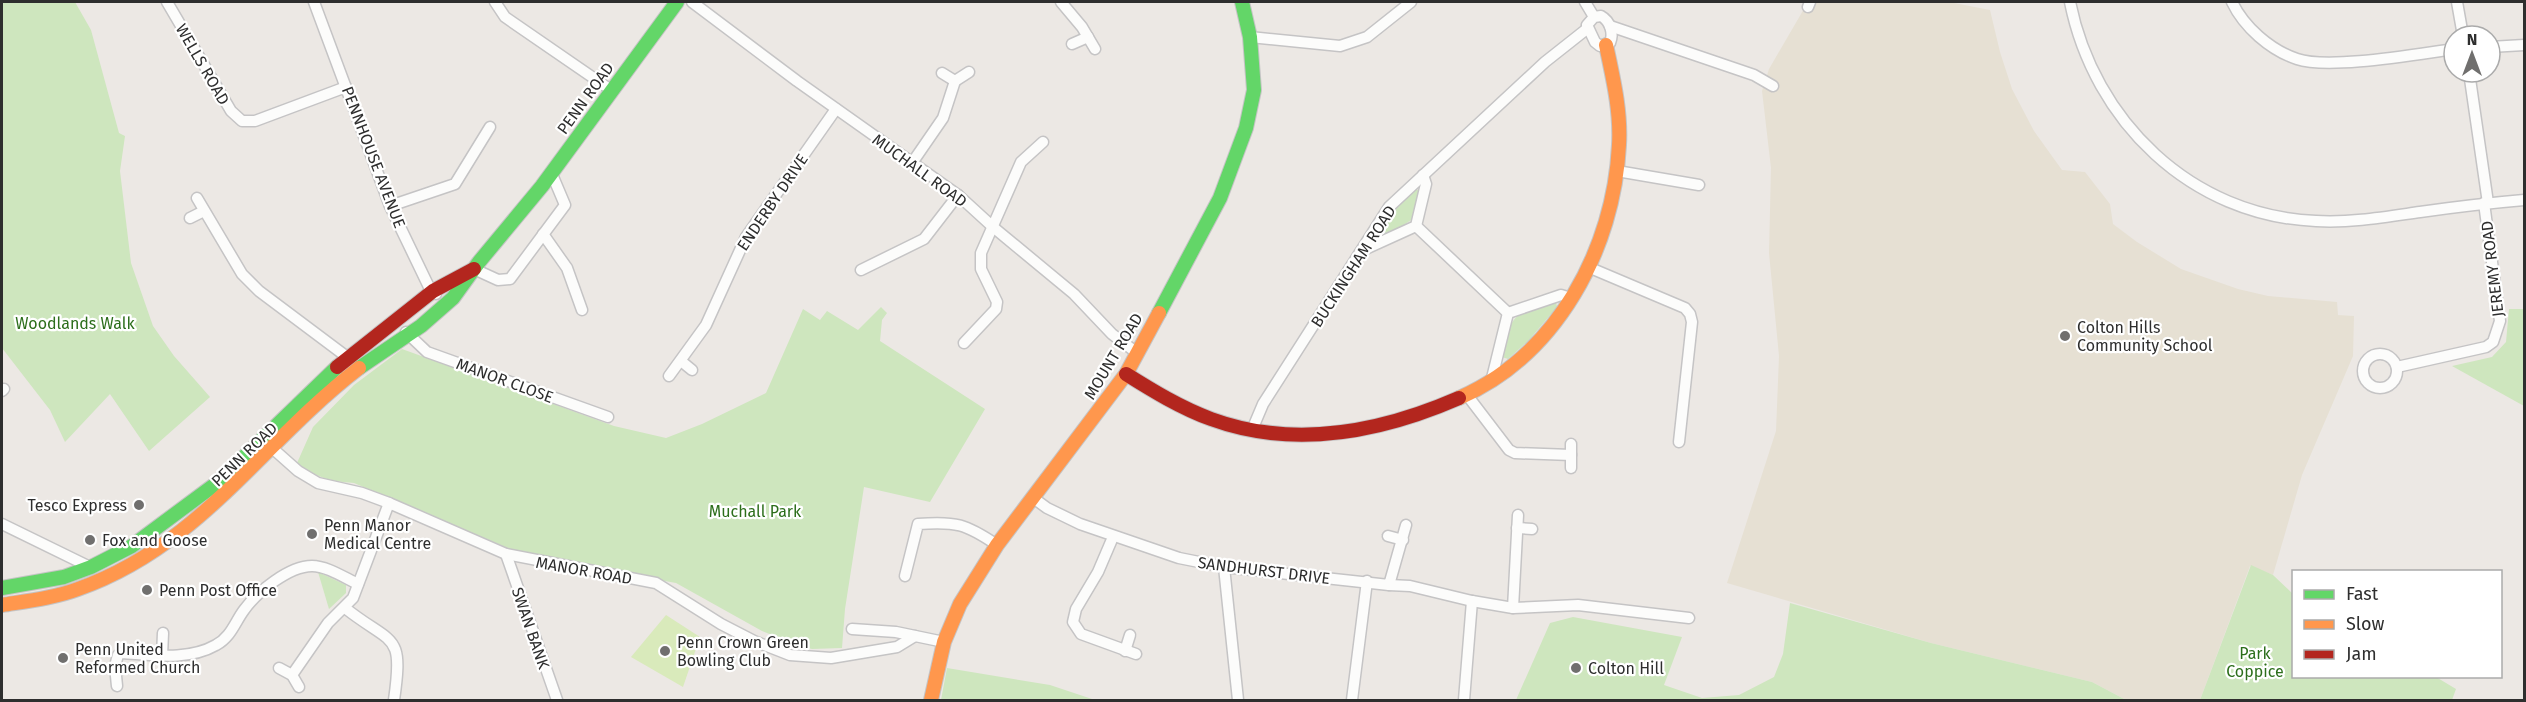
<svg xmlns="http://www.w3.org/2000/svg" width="2526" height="702" viewBox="0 0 2526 702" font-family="'Fira Sans',sans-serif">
	<rect width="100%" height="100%" fill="#ece8e4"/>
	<!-- education -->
	<path fill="#e6e0d3" d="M1808,2H1949L1990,10L2000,52L2012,89L2034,131L2062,170L2085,172L2110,204L2113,224L2137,242L2181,269L2238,289L2268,296L2337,302L2338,315L2354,316L2353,356L2302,475L2273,575L2250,566L2200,700H2126L2092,682L1931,643L1727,583L1776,431L1779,356L1769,253L1771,168L1762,91L1769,69Z"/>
	<!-- green -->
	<g fill="#cee6be">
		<path d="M2,2H75L91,30L119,133L125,136L120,171L131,263L153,326L174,356L210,397L149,451L110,394L65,442L50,410L2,348Z"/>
		<path d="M1415,188L1419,191L1414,218L1392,233H1384L1382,227C1391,211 1402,200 1415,188Z"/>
		<path d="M1556,302L1557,307L1529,340L1508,359L1502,357C1513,310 1511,316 1556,302Z"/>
		<path d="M881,307L887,313L882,320L880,341L985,409L930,502L864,487L845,609L842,648L812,649L797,645L762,631L676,583L609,571V568L529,557L354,483C329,481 318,478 297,463L313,427L354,385L402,349L614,426L666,438L702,424L766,393L803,309L820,320L827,311L858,330Z"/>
		<path d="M2509,309H2524V406L2452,366L2492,357L2506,342Z"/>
		<path d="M2251,565L2273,575L2293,594L2294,676L2436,677L2456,689L2452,700H2200Z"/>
		<path d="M318,572L346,585V593L329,609Z"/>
		<path d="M1790,603L1931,643L2092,682L2126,700H1516L1550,623L1573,617L1682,637L1664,685L1702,698L1739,695L1774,677L1783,654Z"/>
		<path d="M947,668L1050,685L1095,700H941Z"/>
	</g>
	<!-- pitch -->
	<path fill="#d9eabb" d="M666,615L700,637L683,687L631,657Z"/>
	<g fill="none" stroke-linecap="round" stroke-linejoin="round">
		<defs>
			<g id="street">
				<path d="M167,2L231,111L242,121H255L346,87"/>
				<path d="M314,2L390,206L429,287L436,294"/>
				<path d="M495,2L505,17L611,90"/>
				<path d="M692,2L797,81L958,195L993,227L1074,294L1112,334L1137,353"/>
				<path d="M1061,2L1082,27L1095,49"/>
				<path d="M1585,2L1594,17"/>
				<path d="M2070,2C2094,121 2191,216 2316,221C2351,223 2385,217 2420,212C2455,207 2489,203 2524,200"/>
				<path d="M2232,2C2244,27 2270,50 2297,59C2329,70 2417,54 2454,49"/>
				<path d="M2457,2L2463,36"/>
				<path d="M1808,7L1810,2"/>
				<path d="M1601,16C1610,21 1614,33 1610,43L1600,46L1595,42L1587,25L1594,17Z"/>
				<path d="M1610,26L1754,75L1773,86"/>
				<path d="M1250,37L1340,46L1367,37L1411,2"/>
				<path d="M1072,44L1088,37"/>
				<path d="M2490,47L2524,45"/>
				<path d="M2469,72L2488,203"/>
				<path d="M942,73L955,81L969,72"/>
				<path d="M912,163L943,118L955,81"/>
				<path d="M1617,171L1699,185"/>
				<path d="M197,198L242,274L259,291L347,357"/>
				<path d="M390,206L455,184L490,127"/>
				<path d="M190,218L204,211"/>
				<path d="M1416,226L1508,313"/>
				<path d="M543,234L567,268L582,310"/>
				<path d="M1361,251L1416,226L1426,184L1423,175"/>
				<path d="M1588,267L1685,308L1690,314L1692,322L1679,442"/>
				<path d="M474,269L498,280L510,279L565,205L551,172"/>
				<path d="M861,270L924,239L958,195"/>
				<path d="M406,332L427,352L608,417"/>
				<path d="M964,343L996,309L997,302L981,269V253L1021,162L1043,142"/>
				<circle cx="2380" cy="371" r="17"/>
				<path d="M681,361L692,370"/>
				<path d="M2397,367L2486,347L2493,342L2500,321L2484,203"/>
				<path d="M669,376L706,325L746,237L836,109"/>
				<path d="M1491,382L1508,313L1561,295L1571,298"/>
				<path d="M2,391L4,389"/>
				<path d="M1467,395L1509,450L1515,453L1571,455"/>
				<path d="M1252,430L1263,404L1389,207L1545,62L1588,28"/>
				<path d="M271,447L298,471L318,483L362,493L389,503L506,554L656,583L721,624L754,641L790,655L831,658L897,647L915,636"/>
				<path d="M1571,468V444"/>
				<path d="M1032,497L1047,508L1080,524L1179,558L1224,567L1389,585L1406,525"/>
				<path d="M2,524L90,567"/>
				<path d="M1517,528L1532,529"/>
				<path d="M1388,536L1403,540"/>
				<path d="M1113,537L1098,572L1076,609L1073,622L1081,634L1136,654"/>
				<path d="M506,554L557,700"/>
				<path d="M1224,567L1238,700"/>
				<path d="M905,576L918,524C956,521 966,524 997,545"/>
				<path d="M1389,585L1410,586L1472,601L1513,608L1578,605L1689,618"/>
				<path d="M345,608C393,646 404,631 394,700"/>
				<path d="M1513,608L1518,515"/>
				<path d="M852,629L896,632L944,642"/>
				<path d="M1125,651L1130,635"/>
				<path d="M162,656L163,633"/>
				<path d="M279,668L292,675L299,687"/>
				<path d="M292,675L328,623L353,598L389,503"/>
				<path d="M117,686L115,666L118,655L122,653C153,655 188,661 216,645C231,637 235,622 244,610C257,592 289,566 312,566C327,566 345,578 358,584"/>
				<path d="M1352,700L1367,581"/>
				<path d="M1464,700L1472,601"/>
			</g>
			<g id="fast">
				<path d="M1159,313L1220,198L1246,128L1254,90L1250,37L1242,2"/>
				<path d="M359,368L421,326L453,298L479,262L542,186L677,2"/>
				<path d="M2,588L64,577L91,567L132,546L217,483L337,367"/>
			</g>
			<g id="slow">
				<path d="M1459,398C1557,355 1614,249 1619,145C1621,111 1613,78 1606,45"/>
				<path d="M2,605C27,601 54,598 78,589C200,546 261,443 359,368"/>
				<path d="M931,700L944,642L960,604L997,545L1126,374L1159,313"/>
			</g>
			<g id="jam">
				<path d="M337,367L433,291L474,269"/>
				<path d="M1126,374C1153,391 1181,408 1211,419C1293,449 1381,432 1459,398"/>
			</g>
		</defs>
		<!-- street casing -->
		<use href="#street" stroke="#c5c4c5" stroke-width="13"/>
		<!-- fast casing -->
		<use href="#fast" stroke="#c5c4c5" stroke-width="16"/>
		<!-- slow casing -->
		<use href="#slow" stroke="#c5c4c5" stroke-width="16"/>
		<!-- jam casing -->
		<use href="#jam" stroke="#c5c4c5" stroke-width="16"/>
		<!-- street -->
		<use href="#street" stroke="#fcfcfb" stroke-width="10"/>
		<!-- fast -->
		<use href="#fast" stroke="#63d668" stroke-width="14"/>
		<!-- slow -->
		<use href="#slow" stroke="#ff974d" stroke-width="14"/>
		<!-- jam -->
		<use href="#jam" stroke="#b3261e" stroke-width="14"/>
	</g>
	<!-- markers -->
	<g fill="#706f6e" stroke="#fff" stroke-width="2">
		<circle cx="2065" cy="336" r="6"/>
		<circle cx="139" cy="505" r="6"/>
		<circle cx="312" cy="534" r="6"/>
		<circle cx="90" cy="540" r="6"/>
		<circle cx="147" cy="590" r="6"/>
		<circle cx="665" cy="651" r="6"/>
		<circle cx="63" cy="658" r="6"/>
		<circle cx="1576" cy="668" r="6"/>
	</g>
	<g text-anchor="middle" stroke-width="4.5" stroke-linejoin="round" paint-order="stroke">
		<!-- street labels -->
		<g font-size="16" fill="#2e2e2e" stroke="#fff">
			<text transform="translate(203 64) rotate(60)" y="6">WELLS ROAD</text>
			<text transform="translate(585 98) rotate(-54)" y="6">PENN ROAD</text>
			<text transform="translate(374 157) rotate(69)" y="6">PENNHOUSE AVENUE</text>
			<text transform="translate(920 170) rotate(36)" y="6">MUCHALL ROAD</text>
			<text transform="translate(772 202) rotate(-56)" y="6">ENDERBY DRIVE</text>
			<text transform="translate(1353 266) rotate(-57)" y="6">BUCKINGHAM ROAD</text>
			<text transform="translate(2492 269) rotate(-97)" y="6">JEREMY ROAD</text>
			<text transform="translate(1113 356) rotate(-59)" y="6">MOUNT ROAD</text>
			<text transform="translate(505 380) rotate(20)" y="6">MANOR CLOSE</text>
			<text transform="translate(244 454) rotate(-44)" y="6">PENN ROAD</text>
			<text transform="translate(584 570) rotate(10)" y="6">MANOR ROAD</text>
			<text transform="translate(1264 570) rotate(7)" y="6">SANDHURST DRIVE</text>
			<text transform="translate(531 628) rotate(71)" y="6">SWAN BANK</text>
		</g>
		<!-- park labels -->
		<g font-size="16" fill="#2c6e1b" stroke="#fff">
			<text x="75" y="329">Woodlands Walk</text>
			<text x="755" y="517">Muchall Park</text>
			<text x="2255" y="659">Park<tspan x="2255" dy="18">Coppice</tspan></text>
		</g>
		<!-- poi labels -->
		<g font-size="16" fill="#2e2e2e" stroke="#fff" text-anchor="start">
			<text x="2077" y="333">Colton Hills<tspan x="2077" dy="18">Community School</tspan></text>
			<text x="127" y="511" text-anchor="end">Tesco Express</text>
			<text x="324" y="531">Penn Manor<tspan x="324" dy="18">Medical Centre</tspan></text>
			<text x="102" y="546">Fox and Goose</text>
			<text x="159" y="596">Penn Post Office</text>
			<text x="677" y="648">Penn Crown Green<tspan x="677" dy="18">Bowling Club</tspan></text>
			<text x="75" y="655">Penn United<tspan x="75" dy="18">Reformed Church</tspan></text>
			<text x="1588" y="674">Colton Hill</text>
		</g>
	</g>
	<!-- border -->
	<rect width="2526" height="702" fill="none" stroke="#2e2e2e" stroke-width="6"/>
	<!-- legend -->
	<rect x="2292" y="570" width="210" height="108" fill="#ffffff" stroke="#ababab" stroke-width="1.5"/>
	<rect x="2304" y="590" width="30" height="9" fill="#63d668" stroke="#ababab" stroke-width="1.5"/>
	<text x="2346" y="600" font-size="18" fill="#2e2e2e">Fast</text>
	<rect x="2304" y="620" width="30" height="9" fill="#ff974d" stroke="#ababab" stroke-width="1.5"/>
	<text x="2346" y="630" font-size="18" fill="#2e2e2e">Slow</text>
	<rect x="2304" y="650" width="30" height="9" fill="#b3261e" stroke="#ababab" stroke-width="1.5"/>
	<text x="2346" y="660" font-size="18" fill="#2e2e2e">Jam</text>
	<!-- north arrow -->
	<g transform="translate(2472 54)"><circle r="28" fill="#ffffff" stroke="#ababab" stroke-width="1.5"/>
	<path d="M0-4.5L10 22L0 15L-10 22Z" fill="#706f6e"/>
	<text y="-9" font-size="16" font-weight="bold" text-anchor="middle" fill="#2e2e2e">N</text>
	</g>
</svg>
